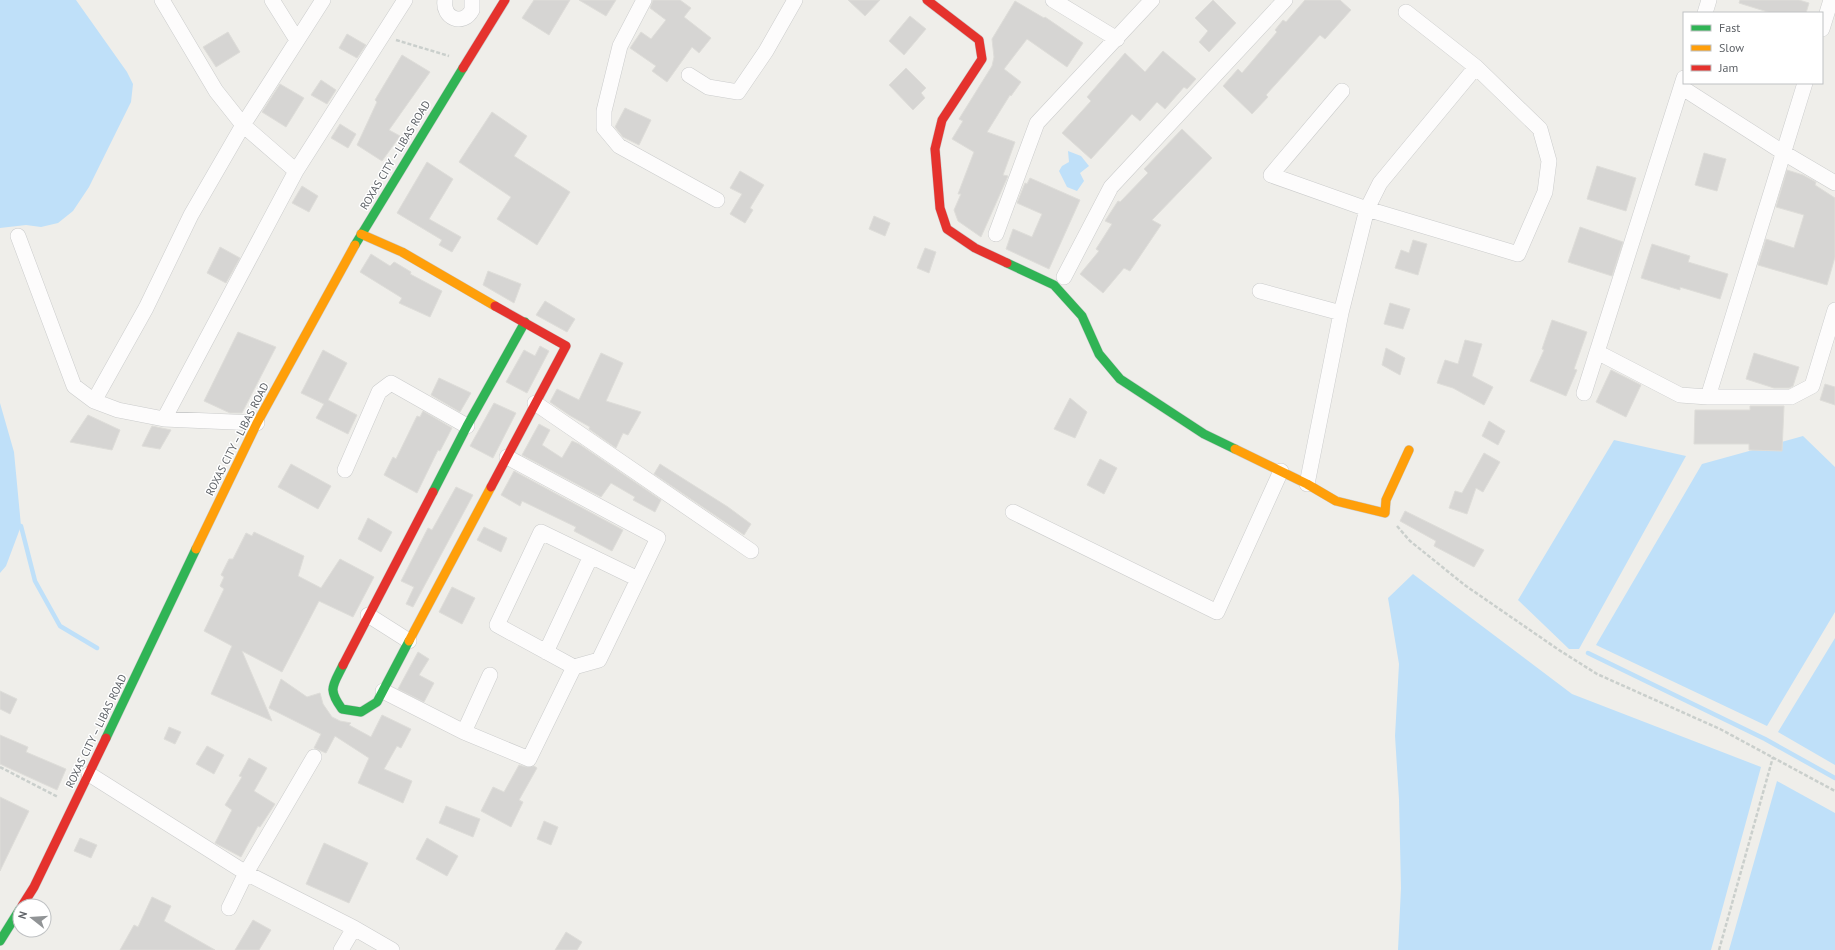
<svg xmlns="http://www.w3.org/2000/svg" width="1835" height="950" font-family="'PT Sans',sans-serif">
<style>
.water{fill:#bfe0f9}
.lines{fill:none;stroke-linecap:round;stroke-linejoin:round}
.stream{stroke:#bfe0f9;stroke-width:4.5}
.building{fill:#d6d5d3;stroke:#deddd9}
.street-casing{stroke:#cbcccc;stroke-width:16}
.fast-casing{stroke:#cacacb;stroke-width:10}
.slow-casing{stroke:#cacacb;stroke-width:10}
.jam-casing{stroke:#cacacb;stroke-width:10}
.path{stroke:#cacfcc;stroke-width:2.5;stroke-dasharray:4 2;stroke-linecap:butt}
.street{stroke:#fdfcfc;stroke-width:15}
.fast{stroke:#30b455;stroke-width:9}
.slow{stroke:#ff9f0a;stroke-width:9}
.jam{stroke:#e5322d;stroke-width:9}
.labels{text-anchor:middle;stroke-width:3;stroke-linejoin:round;paint-order:stroke}
.street-label{font-size:11px;fill:#5f6368;stroke:#fff}
</style>
<rect width="100%" height="100%" fill="#efeeea"/>
<path class="water" d="M0 0H76L127 72 133 84 131 102 89 187 73 211 58 223 41 227 26 225 0 228Z
M1068 151 1081 156 1089 166 1080 173 1084 181 1077 191 1067 187 1059 171 1062 166 1069 162Z
M0 403 14 452 21 526 6 566 0 573Z
M1803 436 1835 467V612L1767 726 1596 645 1702 464Z
M1614 440 1686 456 1579 649H1569L1518 600Z
M1413 574 1572 694 1761 767 1711 950H1398L1401 888 1399 799 1395 736 1399 664 1388 598Z
M1835 638V765L1778 732Z
M1777 781 1835 813V950H1729Z"/>
<g class="lines">
<path class="stream" d="M21 526 35 581 60 626 97 648
M1588 653 1765 739 1835 778"/>
</g>
<path class="building" d="M534 0H570L549 35 522 18Z
M579 0H616L606 16Z
M653 0H680L691 8 684 17 711 38 699 53 692 47 667 82 652 71 656 66 630 48 641 32 651 39 666 20 650 8Z
M848 0H880L865 16Z
M1213 0 1236 23 1209 52 1199 42 1208 31 1195 18Z
M1305 0H1340L1351 10 1325 39 1320 35 1266 95 1268 97 1252 114 1223 86 1238 69 1242 73 1277 32 1275 30 1283 20 1286 22Z
M1740 0H1799L1809 3 1806 13H1771L1739 3Z
M1015 1 1044 18 1045 17 1083 43 1067 67 1027 39 1004 69 1021 82 1011 96 1010 95 987 132 1015 142 1003 175 1008 176 981 237 958 221 954 210 961 194H958L974 152 952 139 963 121 959 119 992 66 994 57 992 39Z
M910 16 926 29 904 55 889 41Z
M228 32 240 52 216 67 203 47Z
M347 34 366 45 357 58 339 48Z
M1163 51 1196 79 1187 89 1184 87 1165 109 1157 102 1140 121 1132 114 1091 159 1062 133 1091 101 1087 97 1125 53 1145 72Z
M402 55 430 72 389 130 400 136 382 161 357 145 377 102 375 100Z
M906 68 926 88 921 93 925 98 913 110 889 85Z
M321 80 336 90 327 104 311 95Z
M280 84 304 98 286 127 262 112Z
M625 108 651 120 639 145 623 137 615 127Z
M492 112 527 136 514 156 570 192 537 245 497 219 511 197 459 162Z
M340 124 356 134 348 148 331 138Z
M1182 129 1212 158 1152 220 1161 225 1130 271 1124 268 1103 293 1080 274 1099 251 1096 249 1112 224 1105 221 1118 201 1120 202 1148 173 1144 169Z
M1704 153 1726 159 1717 191 1695 185Z
M427 162 453 179 429 219 461 237 452 252 439 245 442 240 397 213Z
M1597 166 1636 178 1626 211 1587 199Z
M1787 170 1803 175 1816 182 1815 185 1835 198V257L1827 285 1758 265 1766 239 1794 248 1804 215 1776 207Z
M740 171 764 185 750 208 753 210 745 223 730 214 742 194 730 188Z
M1030 178 1080 200 1049 269 1006 249 1013 229 1032 237 1042 214 1017 203 1025 183 1027 184Z
M302 186 318 196 309 212 292 203Z
M874 216 890 223 885 236 869 229Z
M1580 227 1623 242 1612 276 1568 262Z
M1413 240 1427 244 1418 275 1395 268 1401 250 1409 253Z
M1652 244 1690 256 1688 262 1728 274 1720 299 1680 287V290L1641 278Z
M220 247 240 258 226 283 207 273Z
M925 248 936 252 929 273 917 268Z
M371 254 390 266 394 262 396 263 411 272 410 274 442 291 430 317 399 303 402 298 360 272Z
M488 271 521 284 514 303 483 285Z
M545 301 575 319 567 332 536 315Z
M1390 303 1410 309 1403 329 1384 324Z
M1552 320 1587 332 1574 369 1577 370 1566 396 1530 381 1544 350 1542 349Z
M238 332 276 347 242 413H230L204 401Z
M1465 340 1482 344 1472 376 1493 387 1484 405 1453 388 1437 383 1445 360 1458 364Z
M540 346 549 351 527 393 506 382 524 350 535 356Z
M1386 348 1405 358 1400 375 1382 365Z
M323 350 347 363 328 400 357 415 348 434 316 418 324 404 301 393Z
M601 353 623 363 606 401 641 412 628 435 623 433 616 448 589 429 590 427 569 415 550 402 557 389 579 400Z
M1754 353 1799 367 1793 386 1789 388H1774L1746 379Z
M1611 370 1641 385 1626 417 1596 402Z
M439 378 471 393 460 412 431 395Z
M1825 384 1835 387V405L1820 400Z
M1070 398 1087 412 1075 438 1054 429Z
M494 403 516 413 493 458 470 446Z
M1750 406H1784L1782 451 1749 450V444H1694L1695 410H1750Z
M423 411 452 428 440 451 438 450 417 493 384 475 393 457 396 459 417 416 420 417Z
M88 415 120 430 112 450 70 442Z
M1489 421 1505 431 1498 445 1482 436Z
M539 424 550 430 542 445 562 458 572 441 579 444 661 500 655 512 633 500 635 497 611 483 601 497 522 455Z
M152 426 171 430 160 449 142 446Z
M1484 453 1500 462 1483 492 1476 488 1467 514 1449 508 1455 491 1462 493Z
M1100 459 1117 468 1104 494 1087 485Z
M291 464 331 486 318 509 278 487Z
M660 464 728 507 751 524 744 535 654 474Z
M514 471 623 530 612 551 574 531 576 527 522 501 520 506 501 495Z
M456 487 473 495 413 607 406 604 414 587 401 581 428 528 432 530Z
M1405 511 1484 550 1474 567 1434 546 1436 541 1400 521Z
M368 518 392 532 381 552 358 539Z
M484 527 507 538 501 552 477 540Z
M254 532 304 556 298 576 321 588 340 559 374 577 353 617 319 601 282 672 242 651 272 721 211 694 232 646 204 631 224 589 220 586 224 577 221 575 229 559H233L246 533 252 536Z
M452 587 475 598 462 624 439 612Z
M418 652 429 659 419 675 434 683 424 702 398 689Z
M281 679 307 697 320 693 323 704 332 717 340 721 351 723 349 725 371 737 382 715 411 729 401 748 397 746 384 769 412 781 403 803 358 783 369 758 335 736 326 753 314 748 321 734 269 708Z
M0 691 17 699 10 714 0 709Z
M169 727 181 732 175 744 164 739Z
M0 735 28 747 26 752 66 769 57 790 0 764Z
M207 746 224 755 214 774 196 764Z
M249 758 267 768 254 791 275 804 260 827 258 826 241 857 215 843 232 810 225 805 242 777 239 776Z
M519 765 526 767 534 766 537 768 519 800 523 802 511 827 481 811 493 787 504 792Z
M0 797 29 811 0 871Z
M446 806 480 819 473 837 439 823Z
M544 821 558 827 551 845 537 839Z
M80 838 97 845 91 858 74 851Z
M427 838 458 856 447 876 416 859Z
M324 843 368 863 349 903 306 884Z
M152 897 171 906 164 921 215 950H120L134 925 138 927Z
M253 920 271 930 259 950H235Z
M566 932 582 942 577 950H555Z"/>
<g class="lines">
<defs>
<path id="street" d="M162 0 216 91 243 125 296 171
M272 0 297 40
M445 0C442 18 463 27 472 10V0
M644 0 620 46 604 111V128L619 146 717 200
M1053 0 1117 39
M1705 13 1709 0
M1822 29 1831 0
M689 75 708 87 738 92 766 51 795 0
M1681 87 1784 153 1835 183
M1342 91 1271 175 1367 209 1518 254 1545 192 1549 161 1540 129 1476 67 1406 12
M996 234 1037 123 1152 0
M18 236 74 386 94 401 118 410 164 419 257 423
M1064 277 1111 187 1285 0
M1260 291 1341 313
M1597 352 1680 395 1708 397H1791L1812 386 1835 310
M1584 393 1684 78
M1708 397 1805 83
M94 401 146 308 191 215 243 125 323 0
M535 403 751 551
M164 419 296 171 405 0
M507 457 658 538 599 660 574 667 497 625 541 532 638 579
M345 470 379 392 391 383 467 426
M1307 484 1341 313 1367 209 1380 183 1476 67
M1013 512 1217 612 1281 471
M368 615 409 641
M546 652 591 556
M490 675 464 732 529 759 574 667
M383 691 464 732
M89 774 246 873 354 928 392 950
M229 908 246 873 314 757
M341 950 354 928"/>
<path id="fast" d="M355 245 463 68
M1007 263 1054 285 1082 316 1099 354 1120 379 1204 434 1235 449
M433 492 467 426 525 322
M343 665C333 686 327 688 342 709L361 712 377 702 409 641
M106 738 196 549
M0 941 20 909"/>
<path id="slow" d="M361 234 402 252 495 306
M1235 449 1307 484 1336 501 1385 513 1386 500 1409 450
M196 549 257 423 355 245
M409 641 491 487"/>
<path id="jam" d="M927 0 979 40 982 59 942 120 935 149 940 208 947 229 975 248 1007 263
M463 68 505 0
M491 487 566 346 495 306
M343 665 433 492
M22 906 34 887 106 738"/>
</defs>
<use href="#street" class="street-casing"/>
<use href="#fast" class="fast-casing"/>
<use href="#slow" class="slow-casing"/>
<use href="#jam" class="jam-casing"/>
<path class="path" d="M396 40 449 56
M1397 526 1410 541 1466 586 1559 650 1597 674 1720 729 1835 791
M0 767 58 797
M1719 950 1773 757"/>
<use href="#street" class="street"/>
<use href="#fast" class="fast"/>
<use href="#slow" class="slow"/>
<use href="#jam" class="jam"/>
</g>
<g class="labels">
<g class="street-label">
<text transform="translate(395 155) rotate(-59)" y="4">ROXAS CITY – LIBAS ROAD</text>
<text transform="translate(237 439) rotate(-63)" y="4">ROXAS CITY – LIBAS ROAD</text>
<text transform="translate(96 731) rotate(-64)" y="4">ROXAS CITY – LIBAS ROAD</text>
</g>
</g>
<rect x="1683" y="12" width="140" height="72" fill="#ffffff" stroke="#bfc1c3"/>
<rect x="1691" y="25" width="20" height="6" fill="#30b455" stroke="#bfc1c3"/>
<text x="1719" y="32" font-size="12" fill="#5f6368">Fast</text>
<rect x="1691" y="45" width="20" height="6" fill="#ff9f0a" stroke="#bfc1c3"/>
<text x="1719" y="52" font-size="12" fill="#5f6368">Slow</text>
<rect x="1691" y="65" width="20" height="6" fill="#e5322d" stroke="#bfc1c3"/>
<text x="1719" y="72" font-size="12" fill="#5f6368">Jam</text>
<g transform="translate(32 918) rotate(287)"><circle r="19" fill="#ffffff" stroke="#bfc1c3"/>
<path d="M0-3L7 15L0 10L-7 15Z" fill="#919496"/>
<text y="-6" font-size="11" font-weight="bold" text-anchor="middle" fill="#5f6368">N</text>
</g>
</svg>
